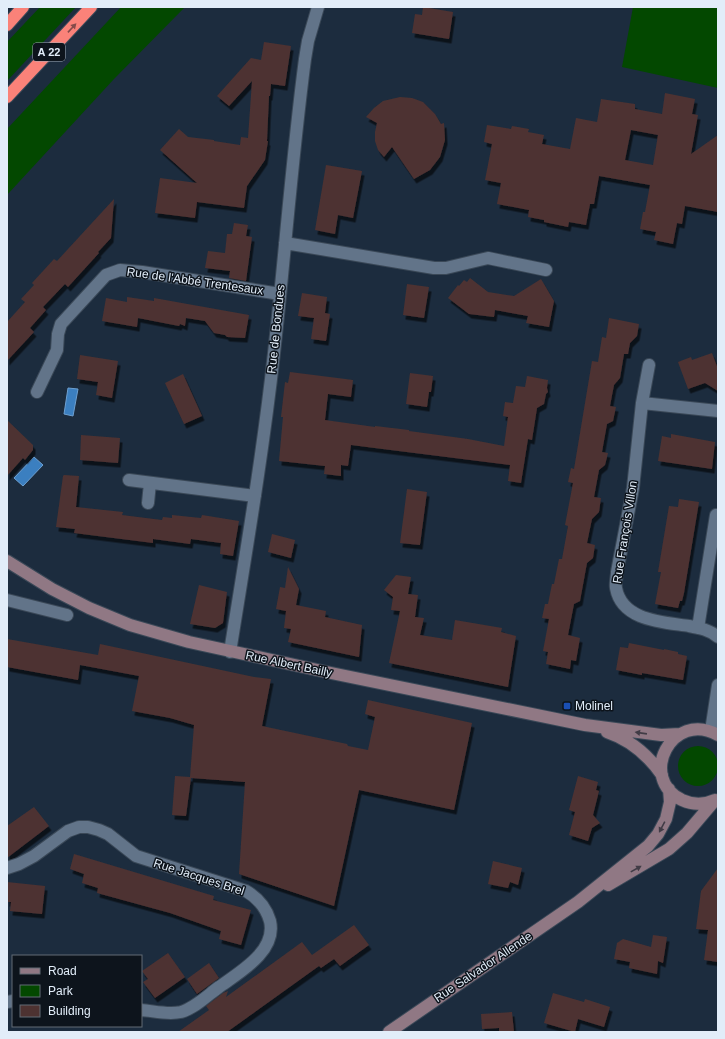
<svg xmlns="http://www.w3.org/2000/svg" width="725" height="1039" font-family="Helvetica,sans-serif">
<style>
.green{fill:#034800}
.water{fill:#3b7fc0;stroke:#6da0d1}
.building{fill:#4d3231;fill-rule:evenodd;filter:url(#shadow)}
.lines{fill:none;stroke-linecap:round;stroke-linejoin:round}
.street-casing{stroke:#3a4857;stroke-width:14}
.secondary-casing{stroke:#3a4857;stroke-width:14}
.highway-casing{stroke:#3a4857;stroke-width:14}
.street{stroke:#627489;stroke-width:12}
.secondary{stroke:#907884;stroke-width:12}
.highway{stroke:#fa8279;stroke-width:12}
.oneway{fill:#844b4a}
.oneway2{fill:#413c46}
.transit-dot{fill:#1a4fb4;stroke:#0d141c;stroke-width:1.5}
.labels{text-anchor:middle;stroke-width:3;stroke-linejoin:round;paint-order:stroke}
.shield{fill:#0d141c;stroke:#a2acb7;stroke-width:1}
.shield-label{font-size:11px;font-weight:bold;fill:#e2edf9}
.street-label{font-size:12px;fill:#e2edf9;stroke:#0d141c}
.poi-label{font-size:12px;fill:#e2edf9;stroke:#0d141c;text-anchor:start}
</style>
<defs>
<filter id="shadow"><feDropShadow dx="2.5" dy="4.5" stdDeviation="0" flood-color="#0009"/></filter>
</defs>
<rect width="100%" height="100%" fill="#1c2c3e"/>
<path class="green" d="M40 7H76L7 81V42Z
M121 7H185L114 79 7 195V129Z
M633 7H718V88L622 67Z
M678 766a20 20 0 1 1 40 0a20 20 0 1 1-40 0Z"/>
<path class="water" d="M68 388 78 389 73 416 64 414Z
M34 457 43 465 23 486 14 478Z"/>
<path class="building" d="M423 7 453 12 449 39 412 33 415 14 422 15Z
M264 42 291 46 285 86 271 84 270 96H269L267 141H268L265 160 247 186 244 208 197 202 195 218 155 213 160 178 197 183 160 150 179 129 188 137 214 140V141L240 145 241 137 248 138 252 81 229 106 217 96 251 58 261 60Z
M665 93 695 99 692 114 698 115 691 154 718 135V212L685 206 682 224 677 223 673 244 654 240 656 232 640 229 643 212H645L650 185 599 176 594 204H590L586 225 569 222 568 227 544 222V220L528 217 529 210 497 204 501 183 485 180 492 144 484 142 487 125 511 129 512 126 529 129 528 132 544 135 542 144 570 149 576 118 597 122 601 99 635 104V109L662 114ZM631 130 658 135 653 165 625 160Z
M400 97 412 98 423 102 435 114 441 124 444 123 445 140 440 157 430 170 414 179 392 147 384 157 378 150 375 141V132L377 123 366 117 374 108 383 101Z
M326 165 362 171 353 218 338 215 335 234 315 230Z
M114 199 111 238 98 252 99 253 68 287 65 284 43 307 46 310 30 328 34 332 7 361V322L25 302 21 299 34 285 32 283 54 259 57 261Z
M234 223 248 225 246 236 252 237 246 281 229 278 230 271 205 268 208 251 225 253 227 234H232Z
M470 278 488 292 514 296 541 279 554 301 549 327 526 323 528 316 495 310 494 317 469 314 448 298 458 285 459 286 464 280 467 282Z
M407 284 429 287 424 318 403 315Z
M302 293 327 297 325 313 330 314 326 341 311 339 314 318 298 316Z
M127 297 154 301V298L249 315 245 338 227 337 225 335 214 333 205 321 186 318 185 326 180 324 179 326 138 318 137 327 102 321 106 298 127 302Z
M609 318 639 324 637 336 630 343 628 354H624L620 378 614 385 610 406 616 407 613 421 607 424 602 452 608 453 605 465 599 470 594 497 601 498 599 512 592 519 587 543 595 545 593 558 587 563 580 601 574 604 568 635 580 638 576 661 571 660 570 669 546 664 548 652 543 651 549 619 542 618 545 604H548L552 584H554L559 559H562L568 526 565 525 573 483 568 482 571 468 574 469 592 361 598 362 602 337 606 338Z
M712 353 718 369V391L705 383 688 389 678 362 691 357 692 360Z
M80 355 118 361 112 398 96 395 98 382 77 379Z
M290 372 353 380 351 397 328 394 325 420 375 427V426L409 430V431L468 439 504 446 508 417 503 416 505 402 513 403 516 386 525 387 527 376 548 380 547 388 548 392 546 394 544 404 537 408 532 440 528 439 521 483 508 481 510 465 351 445 348 466 341 465V476L324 474 325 466 279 461 283 417H281L285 382 288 383Z
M410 373 433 376 431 392H429L427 407 406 404Z
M183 374 202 416 184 424 165 383Z
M7 420 33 445V450L25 460 23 458 7 476Z
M671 434 715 442 712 469 658 461 662 436 671 438Z
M81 435 120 438 118 463 80 460Z
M64 475 79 476 76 507 123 512 122 515 162 520 163 517 172 518V515L201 518 202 515 239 521 233 556 220 554 221 543 191 539 190 544 153 539V543L74 533 75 529 56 527 63 476Z
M407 489 427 492 420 545 400 543Z
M679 499 699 502 684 593 682 601H680L678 608 655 604 661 572H658L669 506 678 507Z
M272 534 295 540 291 558 268 552Z
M288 567 299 589 296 605 326 611 325 617 362 625 359 657 288 642 291 629 284 628 286 611 276 609 280 587 285 588Z
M396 575 411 577 408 594 418 595 415 617 424 618 420 635 452 640 455 620 502 628 501 632 516 636 508 687 389 663 400 611 391 610 393 597 384 590Z
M199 585 227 592 223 623 215 628 190 624Z
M7 639 98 655 100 644 254 677 271 679 262 726 347 744 348 746 368 750 375 717 365 714 368 700 472 723 454 810 359 790 334 906 239 874 245 782 191 778 186 816 172 815 175 776 190 777 194 725 170 718 132 711 139 676 80 665 78 680 7 667Z
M629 643 664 650V649L678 652V654L687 656 683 680 642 673V675L616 670 620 647 628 648Z
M578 776 598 782 596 790 599 791 593 815 600 823 592 828 588 841 569 835 575 812 569 810Z
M34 807 49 826 7 858V826Z
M74 854 214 896 213 900 251 910 241 945 219 939 221 931 170 913 97 893 98 888 82 883 84 874 70 869Z
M493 861 522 868 518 885 510 882 508 888 488 884Z
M718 868V962L704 960 708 930 696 929 701 891Z
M7 882 45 886 42 914 10 911 11 902H7Z
M354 925 369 945 340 966 334 959 321 968 319 966 227 1032H178L209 1010 206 1006 223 993 228 991 226 997 302 942 312 955Z
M653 935 667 937 663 963 658 961 657 974 629 968 630 962 614 959 617 943 623 939 651 947Z
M168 953 185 977 155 998 143 982 148 979 142 971Z
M209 963 219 978 197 994 187 979Z
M553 993 584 1002 585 999 610 1007 604 1027 578 1019 575 1032 544 1023Z
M512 1012 514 1032H499V1028L482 1029 481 1014Z"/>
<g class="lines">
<defs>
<path id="street" d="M285 243 434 268H446L488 258 546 270
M649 365 642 403 718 411
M37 392 57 350 58 334 61 324 106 275 120 270 142 272 280 294
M642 403 633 488 617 572C617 577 615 583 616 588 622 621 663 622 689 626 700 628 710 630 718 637
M129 480 255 496
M148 503 150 483
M7 600 67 615
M698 628 716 515
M230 652C246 552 263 453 274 353 285 255 292 157 305 59L308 41 318 7
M711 731 718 685
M7 868 19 864 34 856 68 831 79 827H88L99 830 108 834 136 856 246 891C258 898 266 907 270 921 277 951 240 972 219 987 208 995 195 1008 181 1012 168 1015 154 1011 141 1010
M7 1002 13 1001"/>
<path id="secondary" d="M7 561 52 589 89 608 130 625 189 642 331 673 585 725 661 735 680 734
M607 732C631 740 648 755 662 775
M715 800C704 805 693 805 682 800 637 778 672 709 718 735
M608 885 669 849 687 833 715 800
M389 1032 578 902 648 846 658 834 666 819 670 802 669 789"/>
<path id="highway" d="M7 25 23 7
M7 97 91 7"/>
</defs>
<use href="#street" class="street-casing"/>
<use href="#secondary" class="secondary-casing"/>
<use href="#highway" class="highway-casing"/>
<use href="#street" class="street"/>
<use href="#secondary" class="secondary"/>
<use href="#highway" class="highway"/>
</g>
<defs><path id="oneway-solid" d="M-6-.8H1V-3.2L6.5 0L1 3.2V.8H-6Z"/></defs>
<use class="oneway" href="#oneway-solid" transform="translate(72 28) rotate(-47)"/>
<g class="oneway2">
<use href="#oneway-solid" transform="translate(641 733) rotate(-172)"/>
<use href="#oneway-solid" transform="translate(662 827) rotate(118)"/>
<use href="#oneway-solid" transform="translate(636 869) rotate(-29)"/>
</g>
<rect class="transit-dot" x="563" y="702" width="8" height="8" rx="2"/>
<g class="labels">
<rect class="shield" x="33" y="43" width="32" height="18" rx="3"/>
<g class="shield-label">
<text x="49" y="56">A 22</text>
</g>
<g class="street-label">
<text transform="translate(195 281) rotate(8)" y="4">Rue de l'Abbé Trentesaux</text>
<text transform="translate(276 329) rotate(-84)" y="4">Rue de Bondues</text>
<text transform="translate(625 532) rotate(-81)" y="4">Rue François Villon</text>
<text transform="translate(289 664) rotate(12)" y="4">Rue Albert Bailly</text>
<text transform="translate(199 877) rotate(18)" y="4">Rue Jacques Brel</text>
<text transform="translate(483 967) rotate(-34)" y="4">Rue Salvador Allende</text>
</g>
<g class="poi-label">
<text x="575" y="710">Molinel</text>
</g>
</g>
<rect width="725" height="1039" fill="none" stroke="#e2edf9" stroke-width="16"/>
<rect x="12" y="955" width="130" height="72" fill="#0d141c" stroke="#626b74"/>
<rect x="20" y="968" width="20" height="6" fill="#907884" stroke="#626b74"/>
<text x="48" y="975" font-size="12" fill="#e2edf9">Road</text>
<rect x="20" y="985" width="20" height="12" fill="#034800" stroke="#626b74"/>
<text x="48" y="995" font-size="12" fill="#e2edf9">Park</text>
<rect x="20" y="1005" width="20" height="12" fill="#4d3231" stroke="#626b74"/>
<text x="48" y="1015" font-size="12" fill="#e2edf9">Building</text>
</svg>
